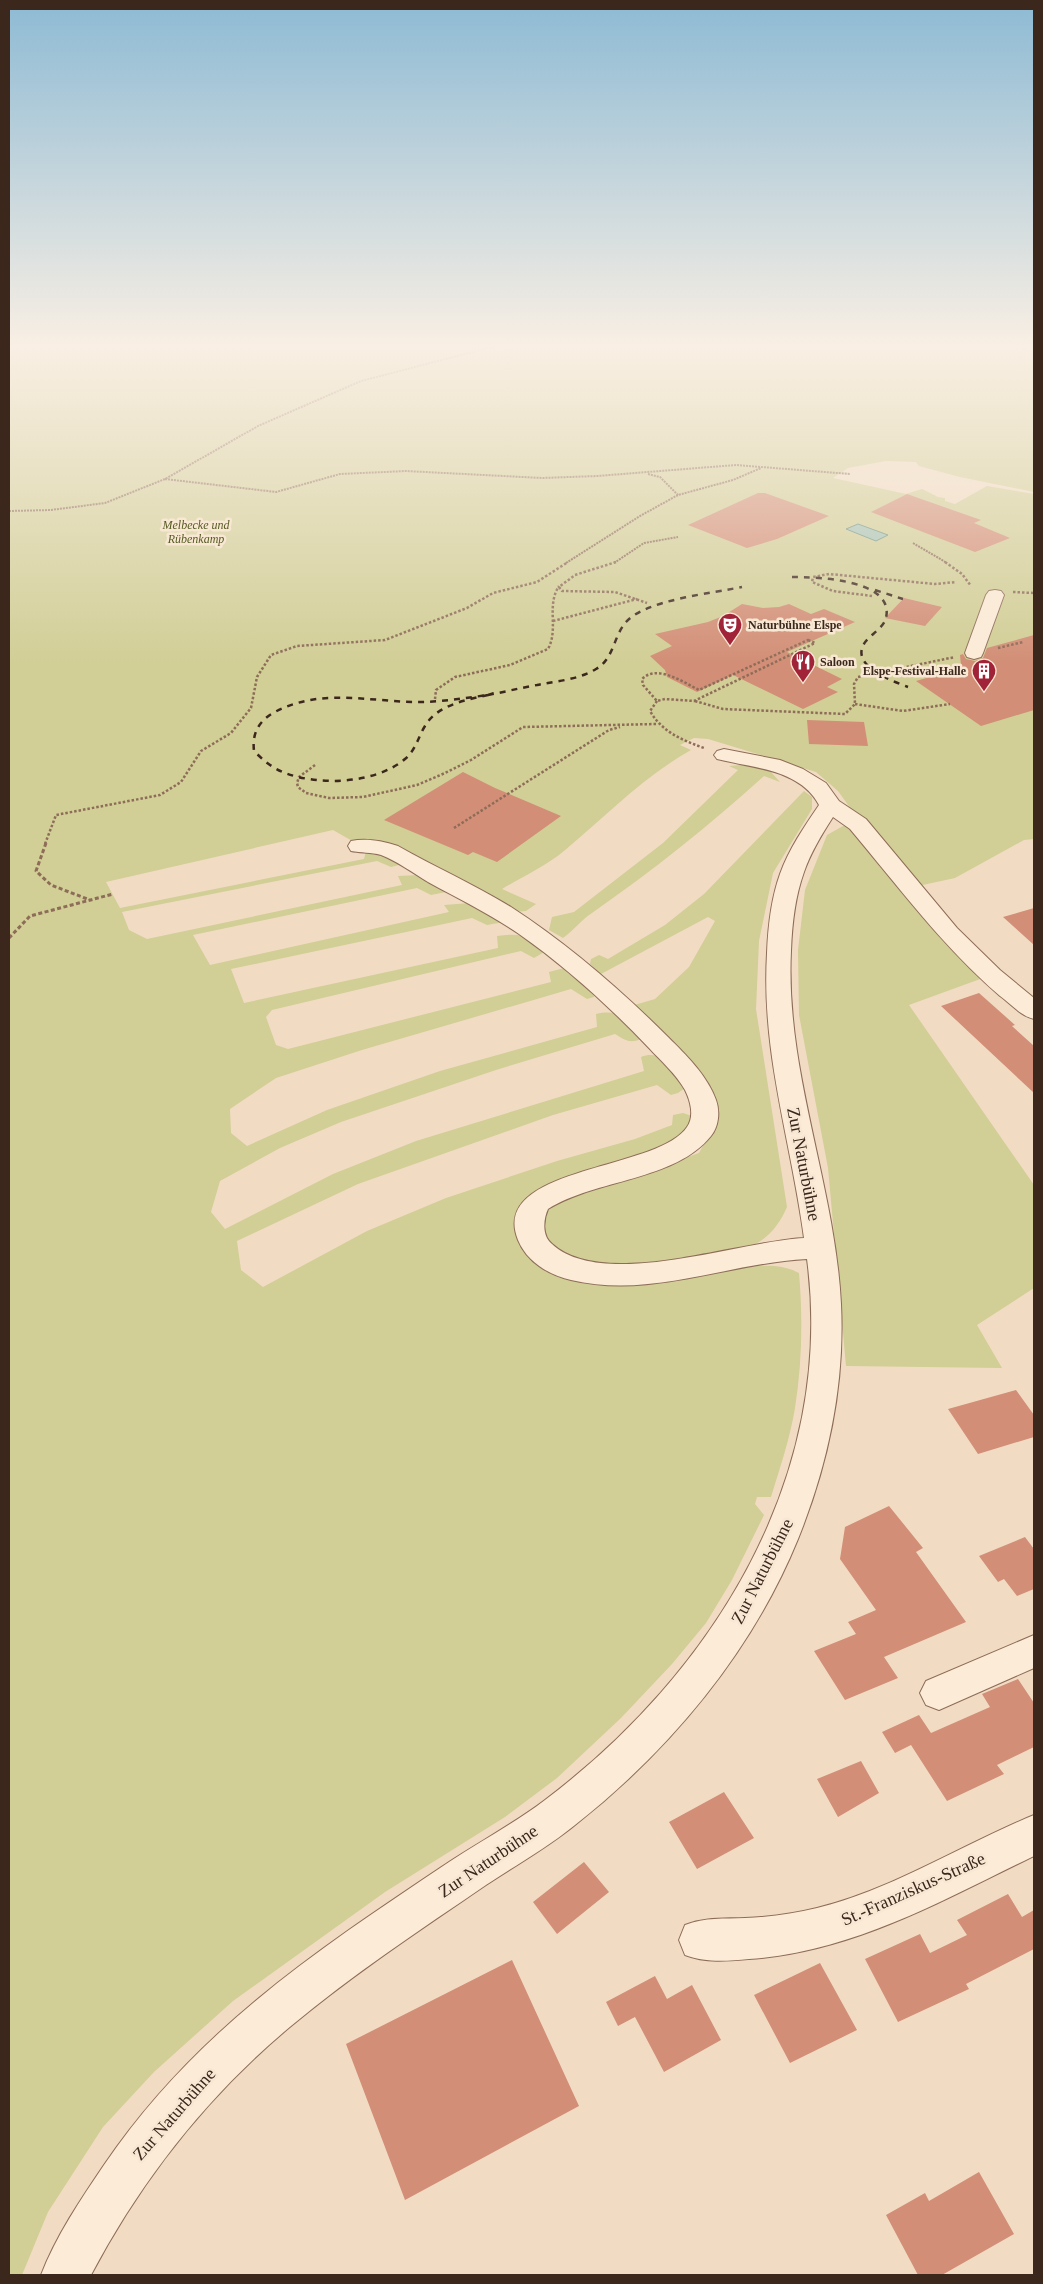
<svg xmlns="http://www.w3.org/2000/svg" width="1043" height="2284" font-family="Georgia,serif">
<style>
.green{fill:#d1ce96}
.water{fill:#a5c4b6;stroke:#6b9383}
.building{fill:#d28e76}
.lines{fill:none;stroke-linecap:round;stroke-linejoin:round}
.minor-casing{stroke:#8d6c58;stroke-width:2}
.path-far2{stroke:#8d6c58;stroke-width:2;stroke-dasharray:2 1;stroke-linecap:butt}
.path-far1{stroke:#8d6c58;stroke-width:2.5;stroke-dasharray:2.5 2;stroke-linecap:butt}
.path{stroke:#8d6c58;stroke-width:3;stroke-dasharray:4 2.5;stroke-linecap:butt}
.minor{fill:#fbebd7;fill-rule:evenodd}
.rail{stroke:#3c271d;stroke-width:2.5;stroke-dasharray:6 6;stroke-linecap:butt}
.labels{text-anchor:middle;stroke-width:5;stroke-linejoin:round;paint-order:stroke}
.far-park-label{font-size:12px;font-style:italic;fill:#555a22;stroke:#f8e8d3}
.far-poi-label{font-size:12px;font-weight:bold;fill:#3c271d;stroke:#f8e8d3;text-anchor:start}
.near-street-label{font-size:18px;fill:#3c271d;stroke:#f8e8d3}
</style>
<rect width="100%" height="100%" fill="#f1dcc3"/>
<path class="green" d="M9 345H1034V492L960 477 919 466 916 462 886 461 848 468 833 478 906 494 922 489 938 497 945 498V501L955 504 987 486 1034 494V839L1024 840 955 878 918 886 861 823 838 791 816 772 708 739 694 738 680 745 691 750C643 777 606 816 564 851 546 866 522 877 502 889L536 904 526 911 515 912 398 850 379 842H354L333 830 106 882 120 908 364 859 366 851 384 854 403 864 391 867 377 861 122 912 129 930 147 939 402 885 398 876 419 875 451 891 431 895 417 888 193 935 210 965 449 912 444 905 470 903 504 922 487 925 472 918 231 969 244 1003 498 948 497 936C517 933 534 934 546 951L534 958 521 951 272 1010 266 1017 276 1045 288 1049 551 982 549 972 564 968 576 973 595 990 594 997 587 999 571 989 362 1050 276 1078 230 1109 231 1133 247 1146 327 1110 440 1071 597 1027 596 1014C621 1008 628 1021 643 1038 631 1044 626 1041 615 1034L496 1070 341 1122 280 1148 220 1181 211 1212 225 1229 333 1174 416 1141 644 1071 641 1057C664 1048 674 1071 685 1088L678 1093 671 1095 657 1085 553 1115 358 1184 237 1241 241 1270 263 1287 367 1231 446 1198 557 1161 635 1139 672 1125 673 1115 683 1113 692 1116V1126C659 1162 602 1166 558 1184 549 1187 534 1191 527 1198 518 1207 519 1223 520 1234 521 1255 538 1266 556 1273 610 1295 669 1278 725 1270 750 1267 776 1261 799 1273 803 1318 802 1364 795 1408 790 1438 780 1468 771 1497H757L755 1504 764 1515 732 1580 706 1623 672 1664 621 1718 557 1778 505 1817 385 1892 233 2001 154 2072 103 2127 48 2212 22 2275H9Z
M751 764 770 771 780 782 764 776C709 826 652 871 592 913 581 920 574 930 563 938L549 930 552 917 574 912 663 843 738 770 729 766Z
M804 791 812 797V809L773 873 759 941 756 1009 787 1207C781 1221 772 1234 759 1242 728 1259 612 1270 578 1260 559 1255 551 1245 541 1230L545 1207 699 1153 719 1117 712 1098 631 1006 655 999 689 967 715 921 708 917 601 974 590 964 591 959 599 955 608 959 665 925 704 894Z
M854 825 983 978 909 1005 1034 1185V1288L977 1325 1002 1368 846 1366 828 1168 799 1015 798 950 805 890 827 835 843 826Z"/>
<path class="water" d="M858 524 888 535 876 541 846 529Z"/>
<path class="building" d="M758 493H765L829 516 777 539 747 548 688 525Z
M907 494 981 520 974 523 1010 538 975 552 871 512Z
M904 598 942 607 925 626 885 618Z
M742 604 763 608 779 607 789 604 811 614 824 609 855 622 787 652 842 679 827 687 838 692 803 709 733 675 697 692 667 677 665 670 650 656 672 646 655 634 708 622 723 616Z
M1034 635V710L981 726 916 681 951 671 948 669 961 665 960 655 963 654 966 659 975 661 983 658 987 648Z
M807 720 864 722 868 746 809 744Z
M463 772 495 788 561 816 497 862 473 852 468 855 384 820Z
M1034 908V945L1003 917Z
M979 993 1015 1025 1012 1026 1034 1046V1093L941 1006Z
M1016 1390 1034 1415V1437L978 1454 948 1409Z
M889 1506 923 1548 916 1552 966 1622 884 1657 898 1678 845 1700 814 1651 856 1634 848 1622 876 1610 840 1559 845 1527Z
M1025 1537 1034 1549V1589L1017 1596 1004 1579 998 1582 979 1556Z
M1018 1679 1034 1703V1747L997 1765 1004 1774 947 1801 911 1745 895 1753 882 1732 919 1715 931 1733 990 1707 982 1694Z
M861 1761 879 1793 838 1817 817 1779Z
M724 1792 754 1838 697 1869 669 1822Z
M584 1862 609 1892 557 1934 533 1902Z
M1008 1894 1022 1917 1034 1910V1949L966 1984 969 1989 898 2022 865 1959 920 1934 930 1953 967 1935 957 1920Z
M512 1960 579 2106 405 2200 346 2044Z
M820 1963 857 2030 790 2063 754 1995Z
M655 1976 667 1999 692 1985 721 2040 664 2072 635 2017 618 2026 606 2002Z
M979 2172 1014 2234 942 2275H918L886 2215 925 2193 929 2201Z"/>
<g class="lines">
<defs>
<path id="minor" d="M995 590 1001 591 1004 595 983 653 981 657 974 659 967 657 965 653 986 595 989 591Z
M724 749 780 760 803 769 826 783 839 801 866 819 957 928 1000 970 1034 998V1019C1021 1016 1011 1004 1000 996 943 947 898 886 850 829L833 817C822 834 811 852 804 872 795 897 792 924 791 951 785 1072 835 1184 841 1304 845 1384 828 1465 798 1539 752 1652 670 1750 575 1825 547 1848 516 1865 486 1885 420 1930 352 1975 291 2026 208 2095 141 2180 91 2275H41C56 2236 81 2199 104 2165 196 2030 316 1951 449 1862 481 1841 515 1823 545 1800 713 1673 836 1477 807 1259 728 1263 651 1299 571 1280 549 1275 527 1262 518 1240 488 1166 658 1171 687 1127 695 1116 690 1100 685 1090 676 1074 661 1061 649 1048 609 1006 566 967 519 934 490 914 459 899 428 882 413 873 397 861 381 855 371 852 361 853 351 851L348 846 351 841C366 838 383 841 398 846 435 867 475 885 511 907 568 944 620 989 668 1037 686 1055 707 1075 716 1100 720 1111 719 1126 711 1136 675 1181 596 1179 548 1209 543 1220 542 1236 552 1244 603 1291 739 1241 804 1238 791 1140 761 1054 767 953 768 927 771 899 780 874 789 849 804 827 819 805 800 769 752 768 717 759L714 755 717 751Z
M1034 1635V1668L939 1710 926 1705 920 1693 926 1681Z
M1034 1815V1856C943 1900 853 1952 749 1959 727 1961 706 1963 685 1955L679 1940 685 1925C705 1917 724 1919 745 1918 769 1917 793 1914 817 1908 894 1889 961 1845 1034 1815Z"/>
</defs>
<use href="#minor" class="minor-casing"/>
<path class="path-far2" d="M648 474 660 477 678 495
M165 479 276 492 340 474 406 471 542 478 597 476 736 465 850 474
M9 511 51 510 105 503 165 479 258 426 361 381 500 345
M913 543 947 563
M566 563 640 516 678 495 733 480 761 468
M614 563 644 543 678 537"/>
<path class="path-far1" d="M616 562 575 575 559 587 562 591 615 592 647 603
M945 562 962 574 971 586
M1013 592 1034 593
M872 596 833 591 812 582 813 577 829 574 935 584 956 582
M553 621 637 599
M808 640 815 643 694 701 665 699 657 701 643 685 642 679C657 664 683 682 699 690Z
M998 648 1023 642
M435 699 436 690 455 677 510 665 548 649C559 629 546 606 559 586
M657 701 650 711C662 732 682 740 704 748
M695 701 723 709 845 714 855 704 854 684 858 677 955 657
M855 704 903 711 950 704
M315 765 299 777 297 783 298 787 306 793 329 798 363 797 417 785 445 773 471 760 523 727 656 724
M454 828 609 730 620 727
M45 844 56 815 160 795 181 782 201 751 231 733 251 708 257 677 271 655 297 646 385 640 467 608 493 593 537 582 568 562"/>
<path class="path" d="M46 843 36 871 51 885 90 900
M9 938 30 916 113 894"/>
<use href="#minor" class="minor"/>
<path class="rail" d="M792 577C816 577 895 579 886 618 884 627 872 634 866 641 847 665 892 681 908 687
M875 590 903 599
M488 695C466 700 437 705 425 726 418 737 416 750 405 759 375 784 320 786 285 773 272 768 263 760 254 751 252 734 258 722 273 713 320 687 369 702 419 702 442 702 465 698 488 695Z
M488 695 494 693
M488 695C504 692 520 688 537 685 556 681 578 680 596 669 614 659 613 637 626 622 645 600 713 593 742 587"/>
</g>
<linearGradient id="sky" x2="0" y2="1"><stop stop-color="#8dbad4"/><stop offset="0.52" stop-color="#f9efe4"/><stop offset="1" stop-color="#f9efe4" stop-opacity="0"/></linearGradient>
<rect width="1043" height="665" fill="url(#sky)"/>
<defs>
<symbol id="theatre-pin" viewBox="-11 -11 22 30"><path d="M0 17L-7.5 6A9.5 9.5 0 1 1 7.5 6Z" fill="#a12338" stroke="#f8e8d3"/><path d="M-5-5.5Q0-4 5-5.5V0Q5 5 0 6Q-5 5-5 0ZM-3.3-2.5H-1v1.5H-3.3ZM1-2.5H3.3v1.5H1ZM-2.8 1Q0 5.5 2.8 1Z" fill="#fff"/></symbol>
<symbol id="restaurant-pin" viewBox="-11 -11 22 30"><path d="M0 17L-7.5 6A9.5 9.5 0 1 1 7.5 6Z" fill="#a12338" stroke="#f8e8d3"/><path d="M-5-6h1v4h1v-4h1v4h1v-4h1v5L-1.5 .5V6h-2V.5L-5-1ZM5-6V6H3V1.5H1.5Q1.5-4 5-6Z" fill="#fff"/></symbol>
<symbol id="building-pin" viewBox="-11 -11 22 30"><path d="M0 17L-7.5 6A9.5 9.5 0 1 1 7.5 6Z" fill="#a12338" stroke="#f8e8d3"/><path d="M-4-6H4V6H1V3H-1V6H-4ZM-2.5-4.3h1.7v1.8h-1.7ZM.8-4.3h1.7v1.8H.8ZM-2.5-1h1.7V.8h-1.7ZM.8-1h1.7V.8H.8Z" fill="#fff"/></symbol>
</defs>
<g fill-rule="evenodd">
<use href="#theatre-pin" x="716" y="611" width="28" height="38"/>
<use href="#restaurant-pin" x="789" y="648" width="28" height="38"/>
<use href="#building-pin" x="970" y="657" width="28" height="38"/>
</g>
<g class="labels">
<g class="far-park-label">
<text x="196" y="529">Melbecke und<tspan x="196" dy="14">Rübenkamp</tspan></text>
</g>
<g class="far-poi-label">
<text x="748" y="629">Naturbühne Elspe</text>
<text x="820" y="666">Saloon</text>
<text x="966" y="675" text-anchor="end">Elspe-Festival-Halle</text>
</g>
<g class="near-street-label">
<text transform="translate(804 1164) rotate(79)" y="6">Zur Naturbühne</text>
<text transform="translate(762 1571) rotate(-63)" y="6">Zur Naturbühne</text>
<text transform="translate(488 1861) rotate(-34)" y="6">Zur Naturbühne</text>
<text transform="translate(913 1889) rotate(-24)" y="6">St.-Franziskus-Straße</text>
<text transform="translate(174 2114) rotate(-49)" y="6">Zur Naturbühne</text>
</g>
</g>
<rect width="1043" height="2284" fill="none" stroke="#3c271d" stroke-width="20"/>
</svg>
